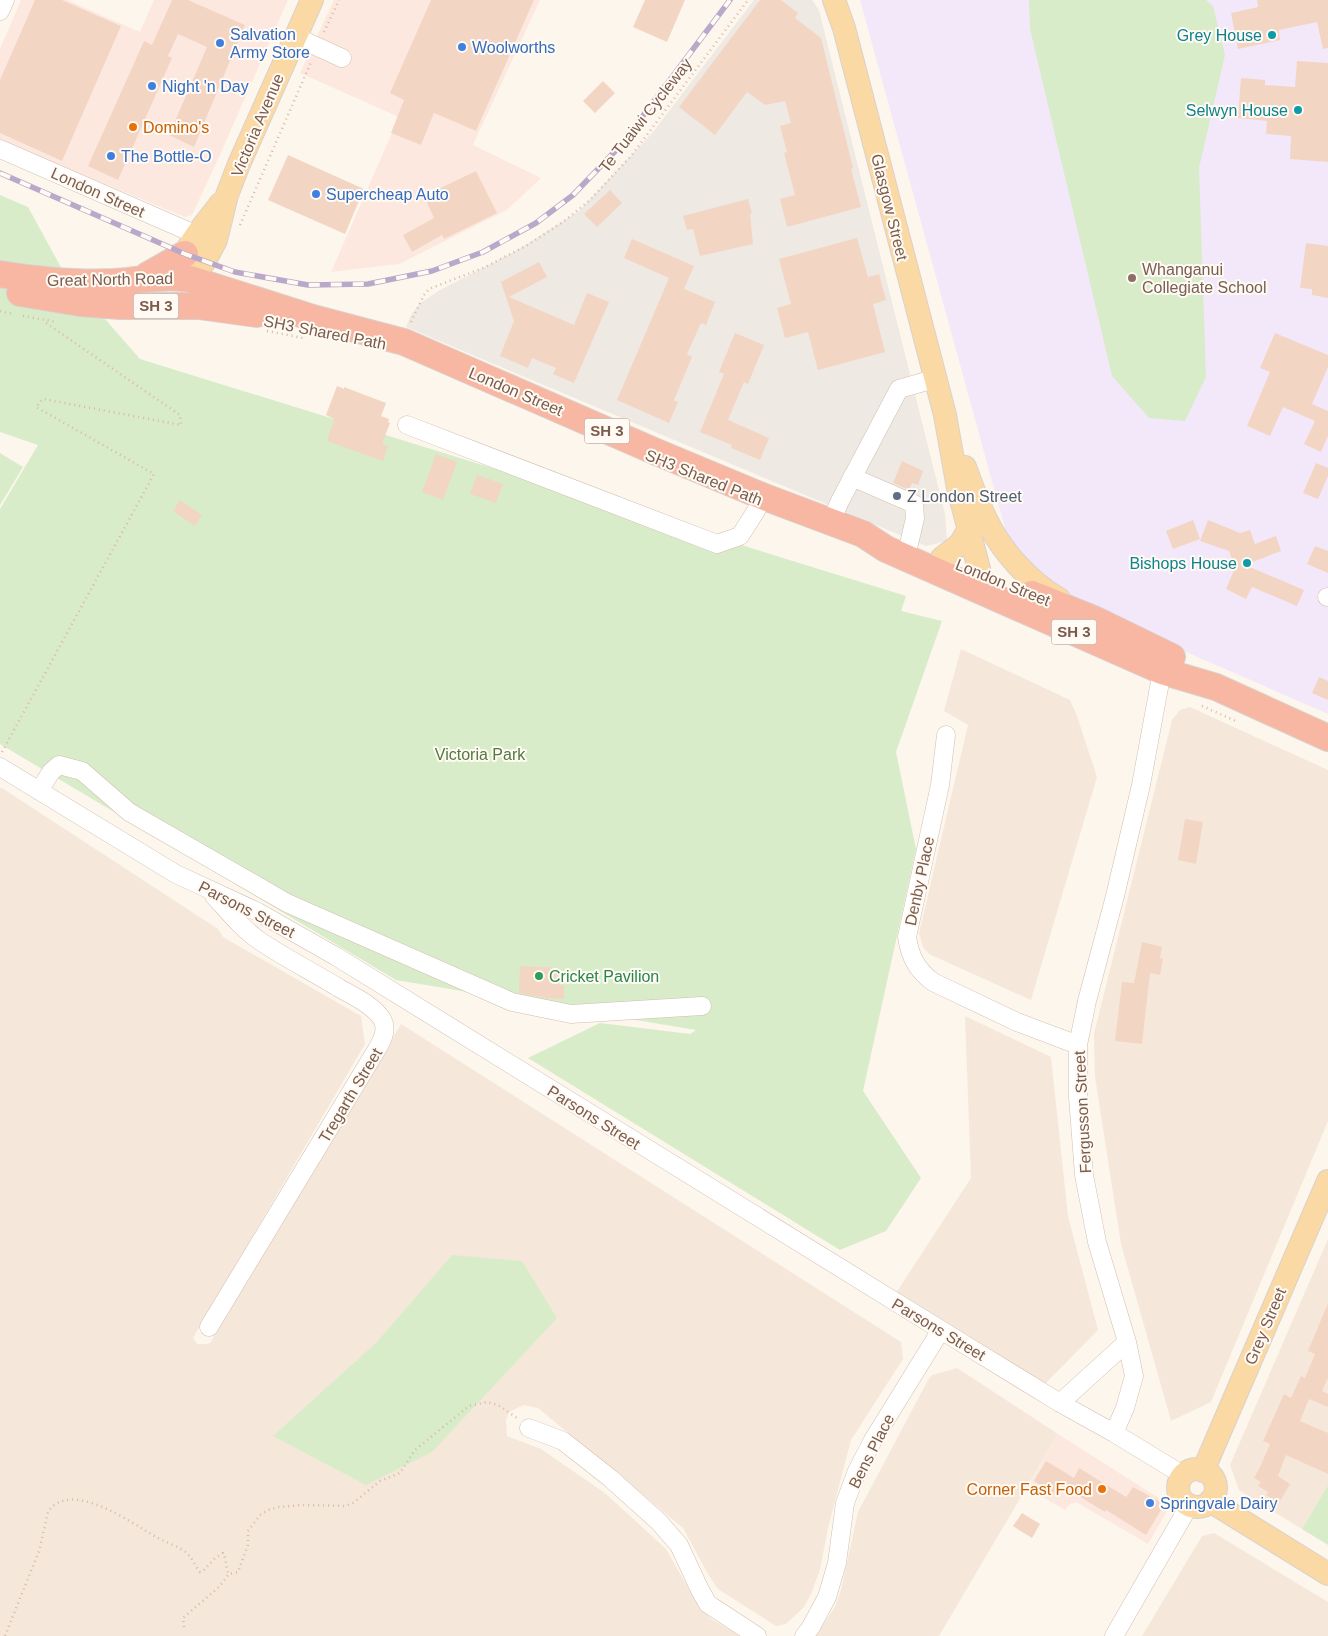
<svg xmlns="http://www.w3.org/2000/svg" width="1328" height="1636" font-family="Arial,sans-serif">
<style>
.residential{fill:#f5e8da}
.commercial{fill:#fde8e0}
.industrial{fill:#efe9e4}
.education{fill:#f3e8fa}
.green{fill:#d8ecc9}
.building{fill:#f3d5c3}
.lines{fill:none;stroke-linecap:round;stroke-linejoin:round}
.minor-casing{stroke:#d1beb0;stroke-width:19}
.major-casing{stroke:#dad1cd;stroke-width:24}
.highway-casing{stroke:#dad1cd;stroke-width:28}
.path{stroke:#d9b8a5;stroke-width:2.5;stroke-dasharray:1 4;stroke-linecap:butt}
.minor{stroke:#fff;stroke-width:18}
.major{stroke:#fbd9a5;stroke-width:22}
.highway{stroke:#f7b7a3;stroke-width:26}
.rail-casing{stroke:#b9a8c9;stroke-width:5.5}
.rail{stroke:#fffaf3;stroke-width:4;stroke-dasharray:11;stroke-linecap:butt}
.culture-dot{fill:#0f9aa8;stroke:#fffaf3;stroke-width:2}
.shop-dot{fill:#3f7fe0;stroke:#fffaf3;stroke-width:2}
.food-dot{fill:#e8710a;stroke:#fffaf3;stroke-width:2}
.education-dot{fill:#8d6e63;stroke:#fffaf3;stroke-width:2}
.service-dot{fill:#5c6f8a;stroke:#fffaf3;stroke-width:2}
.leisure-dot{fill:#2e9e5b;stroke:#fffaf3;stroke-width:2}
.labels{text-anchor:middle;stroke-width:4;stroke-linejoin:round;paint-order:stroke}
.shield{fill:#fffaf3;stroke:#a28b7f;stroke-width:1}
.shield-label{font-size:15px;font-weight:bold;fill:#7a5c4d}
.shop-label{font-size:16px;fill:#366cbe;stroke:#fffaf3;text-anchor:start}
.culture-label{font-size:16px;fill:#0d838f;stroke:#fffaf3;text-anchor:end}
.street-label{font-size:16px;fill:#7a5c4d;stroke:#fffaf3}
.food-label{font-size:16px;fill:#c56008;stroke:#fffaf3;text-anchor:start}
.education-label{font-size:16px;fill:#785e54;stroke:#fffaf3;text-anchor:start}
.service-label{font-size:16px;fill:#4e5e75;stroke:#fffaf3;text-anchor:start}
.park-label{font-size:16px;fill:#537a41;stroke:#fffaf3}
.leisure-label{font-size:16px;fill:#27864d;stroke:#fffaf3;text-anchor:start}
</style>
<rect width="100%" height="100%" fill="#fdf6ec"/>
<path class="residential" d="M961 649 1070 700 1077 716 1097 777 1031 1000 929 954 923 947 919 933 968 725 944 711Z
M1190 707 1328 770V1121L1211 1402 1171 1421 1121 1244 1095 1077 1094 1034 1172 720 1180 710Z
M0 788H2L218 929 223 937 361 1016 365 1044 193 1338 197 1344H207L210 1343 401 1024 901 1342 903 1359 851 1440 828 1528 820 1570 811 1594 804 1607 786 1624 776 1626 718 1589 708 1574 683 1528 538 1408 524 1405 509 1412 506 1420 507 1436 541 1449 605 1493 666 1549 698 1605 711 1619 740 1636H0Z
M965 1016 1051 1057 1068 1216 1098 1330 1044 1385 896 1293 971 1178Z
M1328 1239V1485L1302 1529 1239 1490 1230 1465Z
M957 1368 1058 1434 939 1636H813L818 1632 835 1607 841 1590 858 1512 928 1380 932 1375Z
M1214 1533 1328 1602V1636H1142L1202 1536Z"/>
<path class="commercial" d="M21 0H67L140 32 154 0H288L219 157 192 215 185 217 0 141V49Z
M334 0H540L473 145 541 178 507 210 399 264 331 272 399 117 300 73Z
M1058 1434 1162 1500 1166 1513 1148 1544 1076 1502 1069 1505 1065 1510 1027 1488Z"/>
<path class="industrial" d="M754 0H812L819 10 945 514 947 541 926 546 406 327 411 315 419 304 440 290 514 252 579 211 653 132Z"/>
<path class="education" d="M860 0H1328V714L1049 592 1012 554Z"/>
<path class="green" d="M1029 0H1206L1213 6 1225 55 1199 168 1206 377 1185 421 1149 418 1112 376 1030 29Z
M0 195 28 207 63 271 140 359 906 596 901 611 942 621 896 752 916 849 863 1091 921 1178 886 1231 840 1250 528 1058 600 1023 690 1034 696 1030 396 980 0 744V509L38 445 0 432Z
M0 453 23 467 0 505Z
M452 1255 522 1261 557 1318 432 1452 366 1485 273 1436 377 1342Z
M1328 1485V1545L1302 1529Z"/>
<path class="building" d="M35 0H62L121 26 62 161 0 133V80Z
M172 0H188L245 25 194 147 169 135 207 47 178 34 168 56 172 58 118 180 88 166 144 41 152 45Z
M431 0H534L476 131 434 113 421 145 391 133 404 100 390 93Z
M645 0H685L667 42 633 27Z
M760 0H781L798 13 795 18 821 38 853 168 851 169 861 207 787 227 780 199 795 195 784 153 787 152 780 126 791 123 785 101 765 105 747 92 715 135 679 107Z
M1257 0H1328V48L1323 49 1317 22 1279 30 1280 40 1238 49 1231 13 1258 7Z
M1297 61 1328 63V162L1290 159 1291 136 1266 134 1267 121 1238 118 1241 78 1265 80V85L1295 87Z
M603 81 615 93 595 113 583 101Z
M288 155 364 189 345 234 268 200Z
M476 171 497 213 444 239 442 235 412 252 403 235 434 218 424 196Z
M610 190 622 203 597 227 584 214Z
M748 199 752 213 750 214 753 244 700 256 693 229 687 230 683 216Z
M857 238 868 277 879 274 886 300 873 304 885 352 818 370 808 332 785 338 777 308 791 304 779 259Z
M632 239 694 266 684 289 715 302 706 325 701 323 687 354 692 357 674 400 678 402 669 423 617 400 669 278 624 258Z
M1306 243 1328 246V298L1312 295V289L1300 288Z
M539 262 547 277 509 297 574 325 587 293 609 302 574 383 553 374 556 368 532 358 528 368 500 356 514 321 501 282Z
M735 333 764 345 748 384 744 382 728 420 769 438 760 460 731 448 732 445 700 432 724 374 719 372Z
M1275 333 1328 355V367L1312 404 1328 411V436L1321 452 1304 444 1315 421 1283 407 1270 436 1247 426 1270 372 1260 368Z
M337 386 344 389V387L386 403 381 416 389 419 388 422 390 423 382 444 388 446 383 461 327 441 334 419 326 415Z
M436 454 457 462 443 500 422 492Z
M902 461 923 471 918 485 912 483 909 490 893 483Z
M1316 463 1328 468V476L1318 499 1303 493Z
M477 475 503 484 496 503 470 494Z
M180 500 202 515 195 526 173 511Z
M1193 520 1200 539 1173 549 1166 531Z
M1208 520 1240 533 1250 530 1255 544 1276 536 1281 551 1245 565 1304 590 1297 606 1252 587 1246 599 1226 589 1235 568 1229 551 1200 541Z
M1315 546 1328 551V573L1307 564Z
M1319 677 1328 681V700L1312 693Z
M1185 819 1203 822 1196 864 1178 860Z
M1142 942 1162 947 1160 958 1163 959 1160 975 1150 973 1142 1044 1115 1041 1122 982 1134 983Z
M520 966 559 968V985H564V999L546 998 519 993Z
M1328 1303V1378L1322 1391 1328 1394V1407L1309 1399 1300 1421 1328 1433V1474L1286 1455 1278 1476 1290 1484 1279 1503 1266 1495 1268 1492 1258 1486 1261 1482 1254 1478 1260 1467 1270 1444 1263 1441 1284 1394 1291 1398 1301 1376 1305 1378 1315 1354 1308 1351Z
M1046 1461 1074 1478 1079 1468 1126 1497 1133 1487 1159 1501 1161 1510 1146 1535 1106 1510 1105 1512 1059 1484 1054 1494 1034 1481Z
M1022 1513 1040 1524 1032 1538 1013 1526Z"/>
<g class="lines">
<defs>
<path id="minor" d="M0 11 5 0
M296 37 342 58
M0 149 197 235
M407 425 717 544 740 536 756 511 762 496
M852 477 914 504 915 518 909 544
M831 521 840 501 899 389 934 379
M1327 597H1328
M946 735 940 785 907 937C910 957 917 970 933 982L1017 1022 1078 1045
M0 767 176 874 258 912 337 957 941 1330 1060 1403 1114 1433 1183 1475
M39 791 51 772 59 765 82 771 129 812 287 903 512 1002 571 1014 702 1006
M209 1327 374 1054C380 1044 389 1031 382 1019 373 1005 353 996 339 988 313 972 285 958 260 941 242 929 228 911 214 896
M1060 1403 1127 1342
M529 1428 563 1441 610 1478 659 1522 679 1545 700 1590 708 1604 757 1636
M1114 1433 1125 1408 1134 1376 1127 1342 1097 1242 1084 1175 1078 1097V1045L1087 1001 1115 896 1141 785 1162 671
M804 1636 811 1627 827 1597 837 1563 845 1503 857 1471 873 1440 941 1330
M1114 1636 1189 1506"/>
<path id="major" d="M834 0 844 28 945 415 958 488 985 592
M187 270C186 266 184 260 185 254 190 240 211 217 220 204
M190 279 205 261 216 240 227 195 239 164 312 0
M965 467C972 485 978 504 987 521 1001 550 1030 583 1059 599
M942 558 960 544 969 529
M1178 1488a19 19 0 1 1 38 0a19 19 0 1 1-38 0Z
M1203 1471 1328 1181
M1210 1501 1328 1574"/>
<path id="highway" d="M0 274C38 280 76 284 114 282 140 280 165 275 190 279L313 318 404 342 654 451 762 496 863 534 886 549 1162 671 1216 687 1328 738
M148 275 185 254
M20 293 80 303 120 306H199L257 314
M1032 594 1096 620 1172 657"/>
</defs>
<use href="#minor" class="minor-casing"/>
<use href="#major" class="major-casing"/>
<use href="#highway" class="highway-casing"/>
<path class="path" d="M324 32 339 0
M240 225 312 60
M0 311 13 314
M23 316 57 322
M411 322 424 295 429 289 483 268 526 246 563 222 589 201 631 156 748 0
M267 331 303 338
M1202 706 1236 721
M2 752 154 474 36 407 43 399 181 425 180 415 43 321
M184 1627 183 1618 219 1587 229 1574
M5 1636 39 1551 48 1512C70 1478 132 1523 156 1537 165 1542 175 1545 184 1551 192 1556 194 1565 200 1572L203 1571 215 1558 223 1553C227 1560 225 1568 229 1574L238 1572 248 1545V1531L260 1515 268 1510 279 1507 302 1505 346 1506 353 1503 380 1481 400 1473 415 1450 469 1406 487 1402 498 1405 517 1418"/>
<use href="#minor" class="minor"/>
<use href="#major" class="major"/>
<use href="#highway" class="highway"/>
<defs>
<path id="rail" d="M0 173 185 254 235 272 308 285 368 284 432 271 483 252 536 223 573 195 621 145 730 0"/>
</defs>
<use href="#rail" class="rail-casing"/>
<use href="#rail" class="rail"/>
</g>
<g class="culture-dot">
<circle cx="1272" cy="35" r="5"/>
<circle cx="1298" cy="110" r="5"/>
<circle cx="1247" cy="563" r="5"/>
</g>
<g class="shop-dot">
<circle cx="220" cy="43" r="5"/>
<circle cx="462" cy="47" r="5"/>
<circle cx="152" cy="86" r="5"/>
<circle cx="111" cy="156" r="5"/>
<circle cx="316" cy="194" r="5"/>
<circle cx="1150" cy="1503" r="5"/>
</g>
<g class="food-dot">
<circle cx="133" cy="127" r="5"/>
<circle cx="1102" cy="1489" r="5"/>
</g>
<circle class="education-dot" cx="1132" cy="278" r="5"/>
<circle class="service-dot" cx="897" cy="496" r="5"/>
<circle class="leisure-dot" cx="539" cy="976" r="5"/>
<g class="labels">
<g class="shield">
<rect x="133.5" y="293.5" width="45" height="25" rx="4"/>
<rect x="584.5" y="418.5" width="45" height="25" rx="4"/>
<rect x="1051.5" y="619.5" width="45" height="25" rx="4"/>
</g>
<g class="shield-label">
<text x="156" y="311">SH 3</text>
<text x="607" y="436">SH 3</text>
<text x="1074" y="637">SH 3</text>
</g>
<g class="shop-label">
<text x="230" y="40">Salvation<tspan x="230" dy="18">Army Store</tspan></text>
<text x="472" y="53">Woolworths</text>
<text x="162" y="92">Night 'n Day</text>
<text x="121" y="162">The Bottle-O</text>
<text x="326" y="200">Supercheap Auto</text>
<text x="1160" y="1509">Springvale Dairy</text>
</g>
<g class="culture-label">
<text x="1262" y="41">Grey House</text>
<text x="1288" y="116">Selwyn House</text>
<text x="1237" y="569">Bishops House</text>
</g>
<g class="street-label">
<text transform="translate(645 115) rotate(-52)" y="6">Te Tuaiwi Cycleway</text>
<text transform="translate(257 125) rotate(-67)" y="6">Victoria Avenue</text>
<text transform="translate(98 192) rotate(24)" y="6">London Street</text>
<text transform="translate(890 207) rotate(76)" y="6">Glasgow Street</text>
<text transform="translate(110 279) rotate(-1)" y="6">Great North Road</text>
<text transform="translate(325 332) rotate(11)" y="6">SH3 Shared Path</text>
<text transform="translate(516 391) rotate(23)" y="6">London Street</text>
<text transform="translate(704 477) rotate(22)" y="6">SH3 Shared Path</text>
<text transform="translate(1003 582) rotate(22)" y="6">London Street</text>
<text transform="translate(919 881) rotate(-78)" y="6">Denby Place</text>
<text transform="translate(247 909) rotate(27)" y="6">Parsons Street</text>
<text transform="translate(350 1095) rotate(-59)" y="6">Tregarth Street</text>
<text transform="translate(1082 1112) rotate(-93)" y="6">Fergusson Street</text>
<text transform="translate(594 1117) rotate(32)" y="6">Parsons Street</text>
<text transform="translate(1265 1326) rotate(-67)" y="6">Grey Street</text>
<text transform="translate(939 1329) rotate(31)" y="6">Parsons Street</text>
<text transform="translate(871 1451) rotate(-63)" y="6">Bens Place</text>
</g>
<g class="food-label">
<text x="143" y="133">Domino's</text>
<text x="1092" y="1495" text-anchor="end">Corner Fast Food</text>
</g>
<g class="education-label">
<text x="1142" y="275">Whanganui<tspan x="1142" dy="18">Collegiate School</tspan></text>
</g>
<g class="service-label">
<text x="907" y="502">Z London Street</text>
</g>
<g class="park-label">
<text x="480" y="760">Victoria Park</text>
</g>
<g class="leisure-label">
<text x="549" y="982">Cricket Pavilion</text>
</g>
</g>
</svg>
